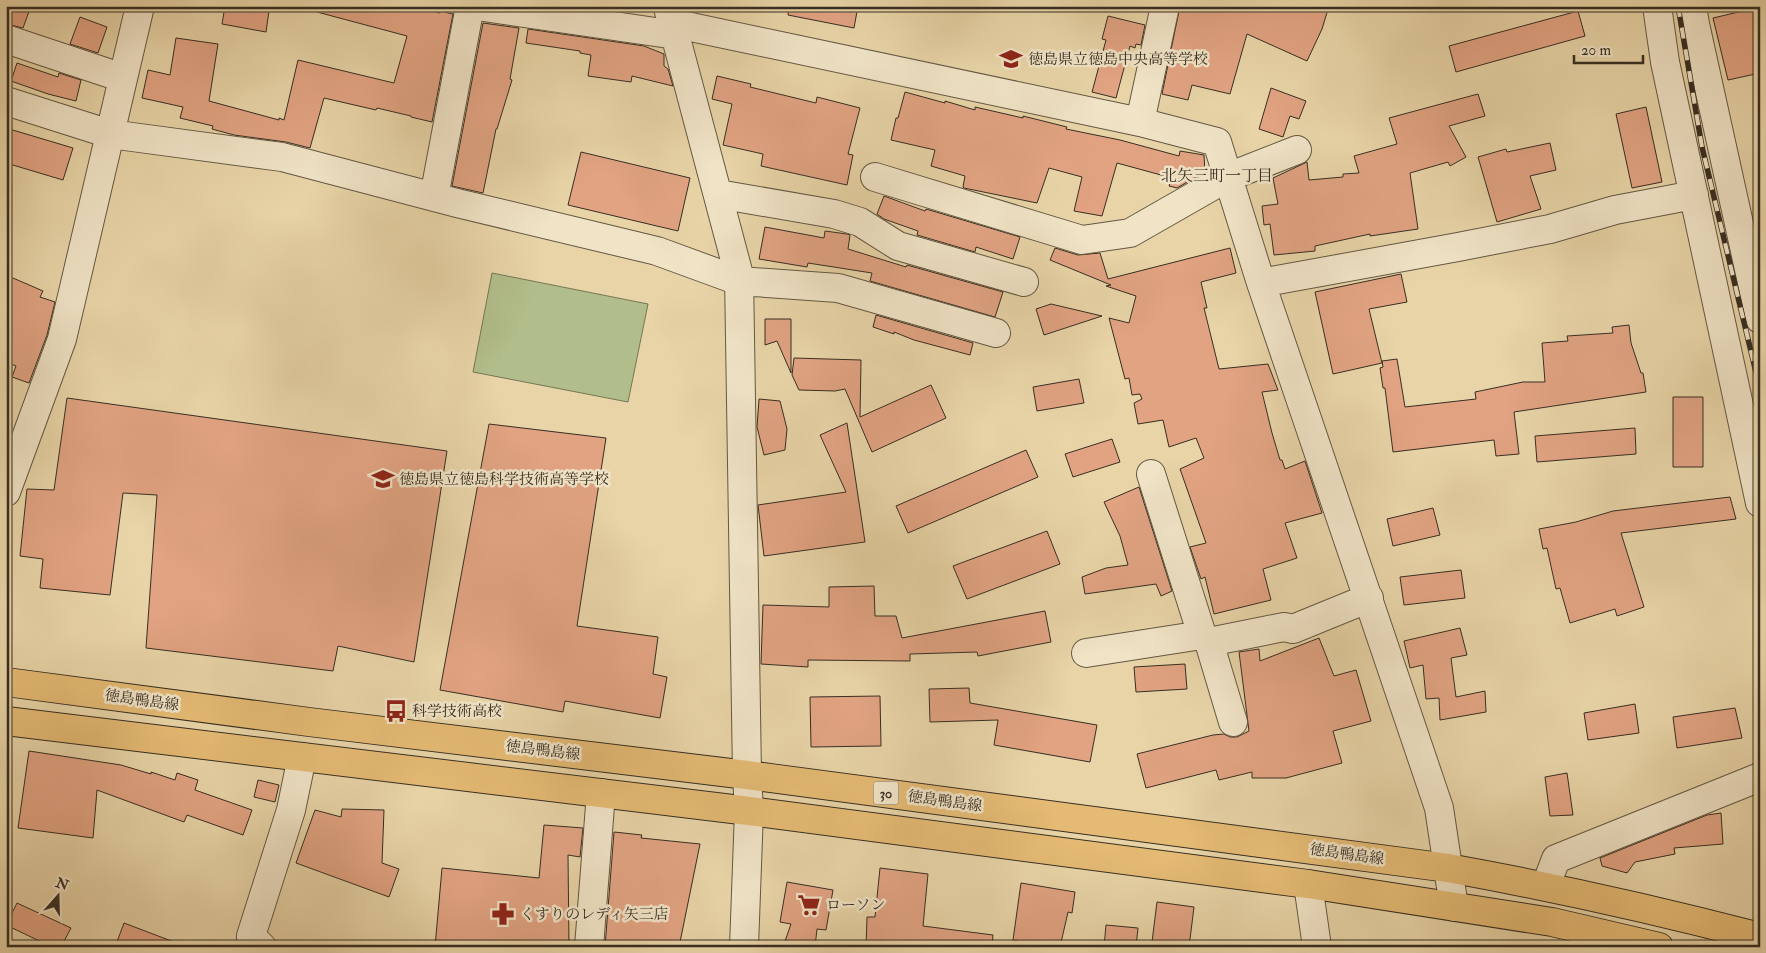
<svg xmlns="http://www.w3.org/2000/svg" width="1766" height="953" font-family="'IM FELL Double Pica','Noto Serif JP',serif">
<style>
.green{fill:#b1be8b;stroke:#747656}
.building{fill:#e1a382;stroke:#372e22}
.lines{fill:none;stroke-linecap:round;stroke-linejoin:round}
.minor-casing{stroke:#635843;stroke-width:30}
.tertiary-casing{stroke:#635843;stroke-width:30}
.primary-casing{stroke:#372e22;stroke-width:30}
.minor{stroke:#f0e3c6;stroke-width:28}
.tertiary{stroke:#f0e3c6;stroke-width:28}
.primary{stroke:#e4ba74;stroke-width:28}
.rail-casing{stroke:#372e22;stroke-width:5.5}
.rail{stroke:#f0e3c6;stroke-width:4;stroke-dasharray:11;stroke-linecap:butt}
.labels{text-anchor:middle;stroke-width:5;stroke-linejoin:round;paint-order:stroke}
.shield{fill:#f0e3c6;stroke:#6e6453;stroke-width:1}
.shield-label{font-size:14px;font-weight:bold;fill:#372e22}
.poi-label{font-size:15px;fill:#372e22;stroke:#f0e3c6;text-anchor:start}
.street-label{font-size:15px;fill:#372e22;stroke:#f0e3c6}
.neighbourhood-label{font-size:16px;fill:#372e22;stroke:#f0e3c6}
</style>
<rect width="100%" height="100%" fill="#e8d4a7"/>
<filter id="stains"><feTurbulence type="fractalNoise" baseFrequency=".004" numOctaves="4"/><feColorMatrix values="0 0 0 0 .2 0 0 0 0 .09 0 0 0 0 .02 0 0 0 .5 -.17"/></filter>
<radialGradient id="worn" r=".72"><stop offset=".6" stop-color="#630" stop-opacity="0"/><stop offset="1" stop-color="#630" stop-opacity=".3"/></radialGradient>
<path class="green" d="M492 273 648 304 628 402 473 372Z"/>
<path class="building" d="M6 6H31L23 28 6 24Z
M225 6H243L269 11 266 32 222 24Z
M318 6H413L440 13V11L453 14 432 122 411 117V116L377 108 376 110 324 98 310 148 286 142 234 135 212 129 213 126 180 118 183 107 142 98 148 70 170 75 176 38 218 44 209 101 279 120V118L284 120 298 60 394 83 407 36 317 12Z
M789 6H858L854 28 788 15Z
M1180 6H1329L1322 29 1307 61 1247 34 1230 94 1192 85 1188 100 1162 94Z
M1760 7V73L1728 80 1713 18Z
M1578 11 1585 36 1456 72 1449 46Z
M1108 16 1145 25 1141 45 1136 44 1135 48 1130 46 1116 98 1092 92 1106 40 1102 39Z
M80 17 107 27 98 53 70 44Z
M483 23 519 28 510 79 512 80 497 129H496L483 193 452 186Z
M528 29 644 46 664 54V66L668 69 673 86 632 76 631 82 588 76 591 55 580 53V51L526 43Z
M17 63 58 77 59 73 81 80 76 101 48 94 11 81Z
M717 76 751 84 750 87 816 103 817 97 860 108 848 154 853 155 847 185 761 166 763 154 723 145 732 104 712 99Z
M1271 88 1306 101 1299 119 1290 116 1283 137 1259 129Z
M905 92 945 103V101L975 110V107L1023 118V116L1067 127 1066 129 1120 140 1179 156 1180 151 1204 155 1205 172 1177 188 1169 186 1172 178 1117 163 1102 216 1074 211 1082 177 1049 168 1037 203 964 188 963 187 965 176 931 166 935 150 891 140 896 118H898Z
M1478 94 1485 116 1449 126 1466 157 1450 166 1448 162 1410 173 1418 229 1370 236V234L1315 246V251L1274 255 1270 224 1264 225 1262 206 1278 204 1273 178 1307 162 1309 180 1343 177V174L1359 173 1354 156 1397 144 1389 118Z
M1646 107 1662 182 1632 188 1616 114Z
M6 128 73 148 63 180 6 163Z
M1550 143 1556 170 1530 176 1541 209 1497 222 1478 157 1506 149 1507 152Z
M581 152 690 178 678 231 568 205Z
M884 196 925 211 926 209 1020 237 1013 259 976 247 975 252 917 235 918 231 884 219 877 214Z
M765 227 824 238 825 231 847 234 850 235 848 249 906 267 907 265 1003 292 995 317 870 281 872 273 808 263 807 267 759 259Z
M1055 248 1078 255 1100 253 1108 279 1230 248 1236 273 1201 282 1207 308H1204L1219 369 1268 364 1278 390 1262 392 1272 433 1280 460H1282L1285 469 1305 461 1322 513 1285 523 1297 558 1263 569 1271 600 1214 614 1205 577 1201 579 1190 547 1206 543 1180 469 1204 458 1196 438 1169 447 1163 420 1138 424 1134 403 1142 399 1140 394 1132 395 1129 378 1125 379 1109 318 1129 323 1136 296 1106 286 1111 285 1050 260Z
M1401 274 1407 302 1369 309 1382 363 1333 374 1315 292Z
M6 275 43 291 40 297 55 302 47 335 29 383 12 377 16 366 6 362Z
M1051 304 1102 316 1044 335 1036 309Z
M876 315 973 343 970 355 914 340 894 332V334L873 327Z
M765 319H791V373L777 341 765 345Z
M1629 325 1631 343 1641 373H1643L1646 392 1514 412 1519 454 1496 456 1494 440 1393 452 1385 388H1383L1380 368 1383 367 1382 361 1397 359 1405 407 1476 399 1475 392 1523 382H1545L1542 343 1568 341 1567 336 1613 333 1612 327Z
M794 358 861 360 860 417 931 385 946 418 872 452 845 389 835 391 799 390 792 375Z
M1079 379 1084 403 1037 411 1033 387Z
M1673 397H1703V467H1673Z
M67 398 447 451 414 662 338 646 333 671 146 648 157 495 123 493 110 595 40 588 43 559 20 556 27 489 54 490Z
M759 399 780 401 787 429 785 450 764 455 757 427Z
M847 423 865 542 764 556 758 505 846 492 820 435Z
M489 424 606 438 577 626 658 637 653 674 667 677 660 718 565 701 563 712 440 690Z
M1635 428 1636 454 1537 462 1535 436Z
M1112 439 1120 462 1073 477 1065 454Z
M1026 450 1038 477 908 533 896 506Z
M1139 487 1172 591 1161 596 1156 584 1085 594 1082 577 1106 568 1128 565 1120 536 1104 502Z
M1730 497 1736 519 1621 533 1644 607 1617 616 1615 609 1570 623 1560 588 1556 589 1547 548 1543 549 1539 529 1576 522 1613 511Z
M1433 508 1440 535 1393 546 1387 519Z
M1047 531 1060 564 967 599 953 566Z
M1461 570 1465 598 1404 605 1400 577Z
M874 586 875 616H896L902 638 1045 611 1051 642 978 656 977 652 910 654V661L808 660V667L761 664 763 605 829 607V587Z
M1460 628 1467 655 1451 658 1456 697 1485 691 1486 712 1440 720 1439 698 1426 699 1423 665 1410 668 1404 641Z
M1319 638 1334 676 1356 670 1371 721 1333 731 1342 763 1286 778H1252V772L1219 780 1216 770 1146 788 1137 754 1213 735 1224 734 1230 737H1237L1249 731 1239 652 1259 649 1260 661Z
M1185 664 1187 689 1136 692 1134 667Z
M969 688 970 703 1097 725 1090 762 994 745 998 720 930 722 929 689Z
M880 696 881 746 811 747 810 697Z
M1635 704 1639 733 1588 740 1584 713Z
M1735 708 1742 738 1677 748 1673 717Z
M29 751 121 765 151 774V772L175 780 177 773 198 780 195 790 252 810 243 835 187 815 184 822 97 790 93 838 18 828Z
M1567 773 1573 815 1550 816 1545 777Z
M258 780 279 785 275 802 254 797Z
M342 809 384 810 382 863 399 869 389 897 296 863 315 810 341 817Z
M1721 813 1723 844 1674 848 1675 854 1635 862 1627 873 1602 866 1600 858 1707 815Z
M544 825 583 828 580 857 568 855 569 947H435L442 868 539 878Z
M614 832 642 835 641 838 700 844 679 947H605Z
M880 868 928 874 923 926 993 935 992 947H866L867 917H875Z
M787 882 833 890 826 930 817 929 815 947H783L791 924 780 922Z
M1021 883 1075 892 1072 913 1068 912 1060 947H1043L1013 940Z
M1157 902 1194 907 1189 947 1152 942Z
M17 903 71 928 61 947H52L6 925Z
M124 923 182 945V947H115Z
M1106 925 1138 928 1136 947H1104Z"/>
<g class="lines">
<defs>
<path id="minor" d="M477 6 676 35
M668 8 739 275 747 775 749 811 744 947
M672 23 1140 122 1217 142 1261 283 1439 808 1454 907
M6 39 123 78
M6 101 110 134 282 157 457 203 657 251 739 281 838 288 996 333
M1140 122 1165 6
M875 177 1082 240 1130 233 1228 177 1297 150
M718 194 834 214 860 222 898 246 1024 282
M434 197 470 6
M1261 283 1458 247 1550 229 1615 210 1694 195
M1151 474 1202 635 1209 642 1233 722
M6 492 62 339 140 6
M1209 642 1284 627 1293 629 1369 598
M1086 653 1202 635
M1308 884 1317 947
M1546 885 1556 859 1760 777
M262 947 251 936 291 810 302 757
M589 947 601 793"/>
<path id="tertiary" d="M1657 6 1665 62 1760 503
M1692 6 1695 24 1760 319"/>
<path id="primary" d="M6 682 309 722 747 775 1448 868C1554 887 1656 910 1760 937
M6 721 749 811 1308 884 1552 922 1659 947"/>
</defs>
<use href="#minor" class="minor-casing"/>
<use href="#tertiary" class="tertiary-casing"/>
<use href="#primary" class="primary-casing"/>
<use href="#minor" class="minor"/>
<use href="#tertiary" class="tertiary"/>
<use href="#primary" class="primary"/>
<defs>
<path id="rail" d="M1678 6 1702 147 1760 389"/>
</defs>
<use href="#rail" class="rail-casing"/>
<use href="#rail" class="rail"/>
</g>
<defs>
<symbol id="school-bare" viewBox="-9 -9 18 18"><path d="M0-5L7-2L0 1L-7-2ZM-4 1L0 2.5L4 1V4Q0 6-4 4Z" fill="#8f2418" stroke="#f0e3c6" stroke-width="2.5" paint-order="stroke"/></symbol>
<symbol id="bus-bare" viewBox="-9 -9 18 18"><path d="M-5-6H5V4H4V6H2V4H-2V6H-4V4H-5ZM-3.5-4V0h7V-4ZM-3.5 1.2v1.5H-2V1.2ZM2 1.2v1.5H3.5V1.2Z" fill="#8f2418" stroke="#f0e3c6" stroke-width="2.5" paint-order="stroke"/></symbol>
<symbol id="supermarket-bare" viewBox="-9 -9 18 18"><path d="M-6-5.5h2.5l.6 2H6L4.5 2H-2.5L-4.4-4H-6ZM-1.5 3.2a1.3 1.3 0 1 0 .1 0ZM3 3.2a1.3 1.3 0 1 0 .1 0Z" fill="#8f2418" stroke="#f0e3c6" stroke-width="2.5" paint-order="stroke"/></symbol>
<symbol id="pharmacy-bare" viewBox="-9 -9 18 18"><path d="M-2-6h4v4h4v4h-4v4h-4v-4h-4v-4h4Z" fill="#8f2418" stroke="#f0e3c6" stroke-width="2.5" paint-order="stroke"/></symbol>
</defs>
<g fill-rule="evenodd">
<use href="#school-bare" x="995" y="43" width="32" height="32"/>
<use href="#school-bare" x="367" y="463" width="32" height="32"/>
<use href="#bus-bare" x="380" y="695" width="32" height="32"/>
<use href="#supermarket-bare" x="793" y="889" width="32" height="32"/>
<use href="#pharmacy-bare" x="487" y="898" width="32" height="32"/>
</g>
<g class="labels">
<rect class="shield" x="873.5" y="781.5" width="25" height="23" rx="4"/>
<g class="shield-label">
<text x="886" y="798">30</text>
</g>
<g class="poi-label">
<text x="1028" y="64">徳島県立徳島中央高等学校</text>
<text x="399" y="484">徳島県立徳島科学技術高等学校</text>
<text x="412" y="716">科学技術高校</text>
<text x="826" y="910">ローソン</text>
<text x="520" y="919">くすりのレディ矢三店</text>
</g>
<g class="street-label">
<text transform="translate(142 700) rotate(8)" y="5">徳島鴨島線</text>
<text transform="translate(543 750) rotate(7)" y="5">徳島鴨島線</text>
<text transform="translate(945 801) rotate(8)" y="5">徳島鴨島線</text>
<text transform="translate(1347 854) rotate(8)" y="5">徳島鴨島線</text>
</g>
<g class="neighbourhood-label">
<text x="1217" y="181">北矢三町一丁目</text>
</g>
</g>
<rect width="1766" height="953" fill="none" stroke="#e8d4a7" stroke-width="25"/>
<rect x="8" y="8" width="1751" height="938" fill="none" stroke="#372e22" stroke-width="2.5"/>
<rect x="12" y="12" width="1741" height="928" fill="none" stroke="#372e22"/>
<g transform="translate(58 896) rotate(20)" stroke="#f0e3c6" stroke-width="4" paint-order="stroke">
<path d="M0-4L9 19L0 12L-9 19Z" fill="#372e22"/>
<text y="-8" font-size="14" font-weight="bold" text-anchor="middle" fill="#372e22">N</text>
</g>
<path d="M1574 55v8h69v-8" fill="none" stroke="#372e22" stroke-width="2.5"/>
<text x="1581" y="55" font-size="15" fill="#372e22" stroke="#f0e3c6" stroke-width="4" paint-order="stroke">20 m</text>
<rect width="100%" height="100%" filter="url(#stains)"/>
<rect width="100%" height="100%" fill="url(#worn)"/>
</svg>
